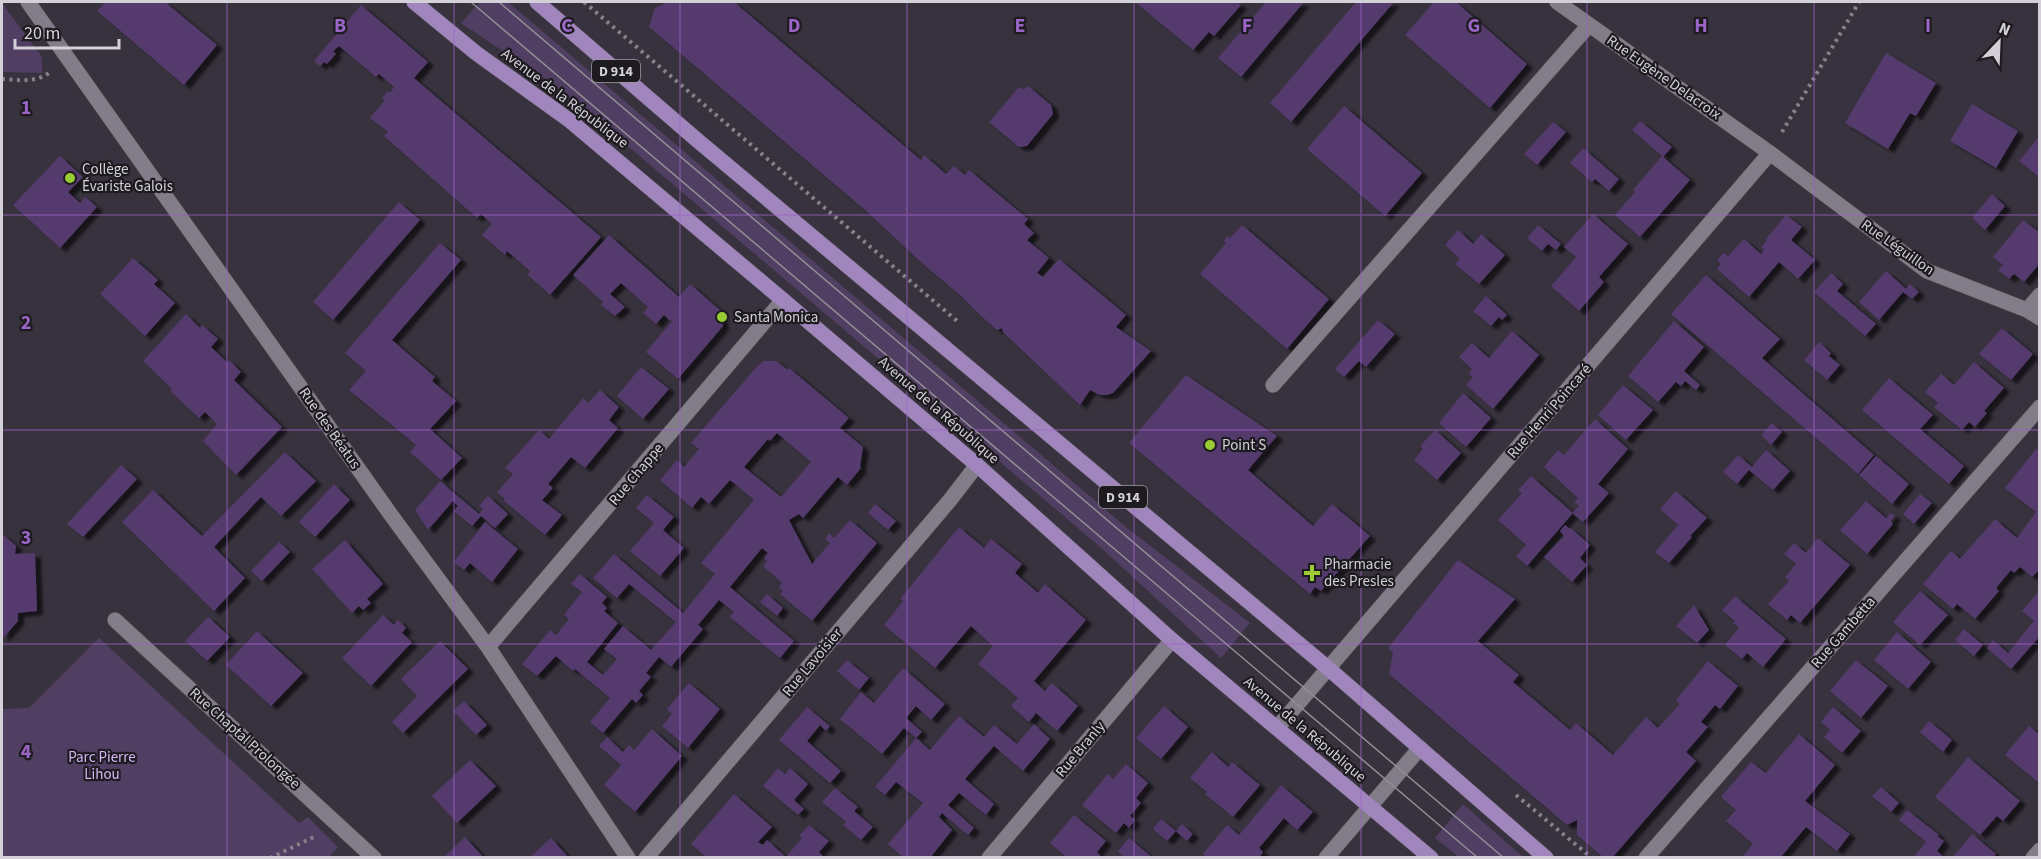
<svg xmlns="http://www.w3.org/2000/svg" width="2041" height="859" font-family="'Source Sans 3',sans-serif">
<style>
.green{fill:#513f63}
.building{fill:#543b6d;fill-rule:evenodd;filter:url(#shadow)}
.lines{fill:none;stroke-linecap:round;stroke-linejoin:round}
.minor-casing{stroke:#55515a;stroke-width:16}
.major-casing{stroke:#55515a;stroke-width:16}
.path{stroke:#86828b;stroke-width:4;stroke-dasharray:3 4.5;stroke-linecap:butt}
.minor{stroke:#827d89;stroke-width:15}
.major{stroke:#a186bd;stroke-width:15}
.tram{stroke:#918e96;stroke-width:1.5}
.grid{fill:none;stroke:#9a65c7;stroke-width:1.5;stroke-opacity:0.55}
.poi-dot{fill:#9acb34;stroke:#1d1b20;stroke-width:2}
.labels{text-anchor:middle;stroke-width:4.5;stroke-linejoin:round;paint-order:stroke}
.shield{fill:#1d1b20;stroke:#9c9aa0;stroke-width:1.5}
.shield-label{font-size:14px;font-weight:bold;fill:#d3d0d7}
.street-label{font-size:15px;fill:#d3d0d7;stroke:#1d1b20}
.poi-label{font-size:15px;fill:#d3d0d7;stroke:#1d1b20;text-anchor:start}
.park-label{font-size:15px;fill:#d5b7f6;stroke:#1d1b20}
.grid-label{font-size:20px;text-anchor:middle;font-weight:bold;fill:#9a65c7;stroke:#1d1b20;stroke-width:4.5;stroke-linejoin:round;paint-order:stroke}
</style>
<defs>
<filter id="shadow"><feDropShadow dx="6" dy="4" stdDeviation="1.5" flood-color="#0009"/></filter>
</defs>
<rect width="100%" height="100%" fill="#37323d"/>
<path class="green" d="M480 2H508L1126 527 1250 623 1221 658 1099 546 564 92 461 23Z
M2 3 42 57V73L2 72Z
M99 638 299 823 308 817 338 847 328 858 2 857V709L29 708Z
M1463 804 1523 857H1459L1435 838Z"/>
<path class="building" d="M105 2H165L217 45 184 85 97 11Z
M668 2H734L921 160 924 155 946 174 954 166 965 175 969 170 1028 219 1024 224 1034 233 1027 240 1049 258 1037 273 1043 277 1059 259 1126 315 1116 327 1151 351 1113 393 1107 395H1100L1090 390 1080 405 1003 332 1002 328 997 330 981 316 961 296 922 263 864 209 649 27 655 8Z
M1135 2H1237L1241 5 1214 36 1209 32 1193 50Z
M1266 2H1304L1241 77 1218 58Z
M1356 2H1394L1291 122 1270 103Z
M1434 2H1456L1527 64 1490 108 1405 35Z
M361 5 428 62 414 78 601 237 550 295 528 275 530 271 507 251 505 255 482 235 492 224 481 214 477 218 384 136 388 132 370 118 385 100 382 98 388 91 390 93 394 87 379 74 376 77 339 46 333 51 336 54 327 64 324 62 320 66 314 61Z
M1886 53 1936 83 1916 116 1910 113 1888 149 1845 123Z
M1028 86 1051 105 1053 114 1027 146 1019 147 989 122 1019 87 1024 89Z
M1972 104 2018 131 1996 168 1950 141Z
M1344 106 1422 173 1385 216 1307 149Z
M1640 121 1672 147 1663 157 1690 180 1640 237 1615 215 1635 192 1633 190 1662 156 1632 130Z
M1553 122 1566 132 1537 165 1524 154Z
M2040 136V178L2019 161Z
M1583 148 1619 179 1609 191 1595 179 1592 182 1570 163Z
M60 156 83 177 68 192 80 203 85 197 97 207 60 248 13 205Z
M1992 194 2005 206 1985 230 1972 218Z
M399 202 420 220 333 320 313 302Z
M1593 214 1628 244 1599 277 1604 282 1579 311 1551 286 1576 257 1564 247Z
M1786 215 1802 227 1791 240 1815 260 1798 279 1779 262 1749 297 1717 269 1721 264 1717 260 1724 253 1728 256 1744 239 1761 254 1764 250 1761 247 1767 240 1766 239Z
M2023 220 2040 233V263L2024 282 2014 274 2009 279 1998 270 2003 265 1993 257Z
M1242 225 1329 299 1287 349 1200 274 1226 243 1224 241 1227 236 1230 238Z
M1538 225 1561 244 1556 250 1548 244 1542 251 1527 238Z
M1458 230 1473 244 1481 234 1505 255 1479 284 1455 264 1460 259 1445 245Z
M609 235 679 297 690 284 721 311 723 326 678 379 646 352 673 320 670 321 664 315 656 324 643 313 648 307 621 283 610 294 625 307 615 316 601 305 603 302 573 275Z
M440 243 461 260 392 340 435 377 432 381 456 401 430 429 462 458 441 480 410 452 416 445 349 390 366 371 345 353Z
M133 258 158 280 154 284 175 303 145 336 100 294Z
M1886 271 1906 289 1910 284 1919 292 1912 299 1903 292 1879 320 1859 302Z
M1831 273 1843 284 1837 291 1876 324 1865 336 1814 292Z
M1706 275 1780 339 1762 358 1874 455 1858 474 1671 314Z
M1486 296 1507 315 1502 320 1499 317 1491 326 1473 311Z
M186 314 200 328 202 325 218 339 211 347 227 362 229 360 241 372 234 380 282 427 236 475 203 441 217 424 205 412 199 418 170 391 172 389 143 361Z
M1378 320 1395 334 1366 367 1359 361 1344 377 1335 369Z
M1674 321 1704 347 1684 371 1700 385 1696 390 1685 381 1681 386 1676 382 1658 402 1628 376Z
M2002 328 2033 354 2011 380 1979 354Z
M1512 331 1539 355 1493 409 1466 385 1473 377 1469 374 1472 369 1459 357 1472 343 1489 358Z
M1819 342 1831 353 1829 356 1840 365 1827 380 1804 360Z
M763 361H776L788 370 789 368 849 418 840 428 863 447 860 467 861 468 847 485 838 477 803 518 799 514 789 520 812 564 830 543 825 539 829 533 834 538 850 520 877 543 812 621 780 594 783 591 779 587 782 583 763 566 767 561 764 558 768 553 762 548 730 587 794 641 780 658 730 617 734 612 719 600 698 625 703 629 671 667 659 657 646 673 651 677 639 691 643 695 636 703 632 699 603 733 590 722 610 698 575 669 573 671 556 656 537 676 522 664 550 630 556 635 569 619 564 615 582 592 571 584 580 574 607 597 602 603 607 608 604 611 618 623 587 662 603 675 617 659 604 649 623 626 651 650 676 622 629 584 617 598 593 578 614 554 683 613 715 574 701 563 754 500 730 480 709 504 701 497 692 508 660 480 677 460 684 467 699 449 691 443 759 364 760 365ZM777 433 811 462 781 497 744 467 768 439 770 441Z
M1974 362 2004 388 1984 411 1987 413 1975 427 1969 422 1962 430 1934 407 1938 403 1925 392 1941 374 1954 385Z
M641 367 669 389 643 419 617 396Z
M1186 375 1277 436 1248 470 1313 526 1332 504 1370 536 1321 591 1315 587 1310 594 1129 443Z
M1889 378 1933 415 1920 429 1964 466 1949 484 1862 410Z
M1623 385 1653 410 1626 440 1598 415Z
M600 390 619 407 609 420 618 428 585 468 571 457 548 484 553 488 542 500 562 515 545 535 503 500 505 499 497 492 513 474 505 468 539 430 549 439 583 398 588 403Z
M1463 393 1491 418 1466 447 1439 423Z
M1595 419 1628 449 1598 484 1609 493 1583 522 1572 513 1579 506 1574 502 1578 498 1544 467 1558 450 1564 455Z
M1772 423 1782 432 1771 445 1761 435Z
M1435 430 1461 453 1437 480 1414 460 1423 449 1420 446Z
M2036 449 2040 451V569L2032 577 2020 567 2014 573 2011 570 1996 588 1999 591 1975 619 1957 604 1953 609 1923 584 1951 551 1960 559 1995 519 2017 538 2036 512 2005 488Z
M1766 450 1790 471 1773 490 1749 470 1737 484 1723 472 1738 455 1752 467Z
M285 452 316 481 281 516 261 497 214 547 245 578 214 611 122 522 153 490 202 536Z
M1876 456 1909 484 1892 504 1859 475Z
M121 465 137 479 83 537 67 524Z
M1531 476 1573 513 1527 566 1516 556 1526 545 1498 520 1522 493 1518 490Z
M440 481 479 514 483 509 479 506 488 496 508 514 495 528 481 516 472 526 454 511 458 506 453 501 428 530 415 510Z
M334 484 350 500 315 537 299 522Z
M1676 491 1707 518 1690 536 1692 537 1669 563 1655 552 1678 525 1660 509Z
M1920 494 1932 503 1914 524 1903 514Z
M647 495 674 517 663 530 684 548 660 576 630 551 654 523 636 508Z
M1866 501 1886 518 1891 513 1895 516 1891 521 1893 524 1867 554 1840 530Z
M875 504 896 521 888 530 868 513Z
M485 522 518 549 492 582 470 563 464 570 454 562Z
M1565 525 1570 529 1571 528 1590 545 1580 558 1587 565 1572 582 1544 557 1564 536 1560 531Z
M959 527 984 548 991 539 1022 564 1015 573 1038 593 1045 584 1086 620 1034 681 1045 691 1052 683 1078 706 1057 731 1036 713 1029 722 1011 706 1018 698 978 664 993 646 971 626 935 668 884 625 903 601 900 599Z
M2 534 16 546 15 554 35 553 37 611 18 613V621L2 639Z
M1818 538 1850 565 1800 623 1791 615 1787 620 1768 604 1789 581 1785 577 1796 564 1784 554 1794 543 1806 553Z
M345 540 383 584 367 599 371 603 363 610 359 606 352 613 312 569Z
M279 542 290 552 262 581 251 571Z
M1458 560 1515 599 1478 641 1519 675 1513 682 1570 730 1576 723 1613 755 1646 717 1658 728 1680 704 1676 700 1708 661 1738 686 1720 709 1715 705 1701 722 1708 727 1686 752 1696 761 1612 858H1604L1577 835V820L1567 825 1389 674 1393 652 1388 648Z
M2040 590V636L2011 669 1987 648 1993 640 2008 653 2034 621 2022 611Z
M1920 591 1948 615 1920 645 1893 622Z
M767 594 783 608 777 616 760 602Z
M1735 596 1786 639 1763 667 1747 653 1742 659 1725 645 1739 628 1733 623 1735 621 1722 610Z
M1694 605 1709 630 1697 643 1676 626Z
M383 615 394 625 398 620 406 628 402 633 412 642 371 686 342 658Z
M208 617 230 637 207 661 185 641Z
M1964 629 1983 645 1974 656 1955 640Z
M257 631 303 673 271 706 226 665Z
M1897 632 1931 662 1908 689 1874 660Z
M440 641 468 669 403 733 392 722 417 696 401 679Z
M847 660 869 678 859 690 837 671Z
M1856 660 1888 686 1861 718 1830 691Z
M903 668 945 704 931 720 916 706 906 718 922 732 916 738 930 750 959 716 984 737 994 725 1017 744 1034 724 1050 739 1023 771 994 746 965 779 994 804 986 815 959 793 948 805 974 828 968 835 942 813 939 817 952 830 930 858H904L888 844 923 803 896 782 885 795 875 787 916 738 904 728 882 754 840 719 861 692 874 703Z
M689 683 720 709 688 748 662 726 672 714 667 709Z
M464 701 487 725 476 735 453 711Z
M1164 706 1188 727 1161 759 1136 738Z
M807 707 830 726 826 731 820 725 807 741 841 771 830 783 779 740Z
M1833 707 1861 731 1842 753 1824 737 1830 730 1821 722Z
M1929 721 1952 740 1943 752 1920 732Z
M2029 726 2040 735V784L2005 755Z
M652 729 682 756 635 812 604 785 621 765 599 746 607 737 623 752 629 745 634 750Z
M1799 734 1835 765 1805 801 1850 834 1837 851 1806 827 1780 858H1741L1753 844 1726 821 1736 810 1721 797 1751 762 1766 773Z
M1212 752 1228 767 1232 762 1260 785 1233 817 1205 794 1207 792 1190 778Z
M1968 757 2020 801 2003 821 1997 816 1980 835 1935 797Z
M470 760 496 786 457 823 432 796Z
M1126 764 1148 783 1136 798 1141 803 1130 816 1135 820 1129 828 1124 823 1116 833 1082 805 1108 774 1113 779Z
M778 768 785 774 790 768 808 784 794 800 804 809 798 815 763 786Z
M1281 785 1313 812 1297 830 1284 818 1259 848 1263 852 1259 858H1207L1203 854 1227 825 1239 835Z
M1881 787 1899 803 1891 812 1872 796Z
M835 788 858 807 854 811 873 827 861 840 843 825 846 822 822 802Z
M734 794 772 827 758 842 763 845 767 840 786 857 802 838 799 836 809 825 829 841 819 852 825 858H707L691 844Z
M1907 810 1939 835 1937 836 1944 841 1937 851 1945 858H1913L1926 842 1899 820Z
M1074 815 1106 841 1097 852 1103 858H1067L1050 843Z
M1161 819 1176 831 1167 841 1153 829Z
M1182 824 1193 834 1187 841 1176 831Z
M1972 834 1996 854 1993 858H1952Z
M465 837 484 858H443Z
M551 838 569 858H529Z
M1129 838 1153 858H1125L1118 851Z"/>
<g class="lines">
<defs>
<path id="minor" d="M28 2 391 515 488 647 628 858
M1557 2 1770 153 1927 271 2027 310 2040 318
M2027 310 2040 295
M1273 385 1589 25
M115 620 374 858
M488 647 783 300
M1277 728 1770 153
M646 858 950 500 977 465
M989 858 1172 640
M1326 858 1420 748
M1646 858 2040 407
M2033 858 2040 850"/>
<path id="major" d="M414 2 476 53 569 120 783 300 977 465 1172 640 1431 858
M537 2 697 140 1329 669 1546 858"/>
</defs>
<use href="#minor" class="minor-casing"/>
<use href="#major" class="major-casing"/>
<path class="path" d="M584 2 957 321
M2 79C18 80 35 83 49 73
M1782 132 1859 2
M1516 795 1592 858
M270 858 316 836"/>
<use href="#minor" class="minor"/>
<use href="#major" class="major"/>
<path class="tram" d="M471 2 1478 858
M499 2 1504 858"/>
</g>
<path class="grid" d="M227 2V858M454 2V858M680 2V858M907 2V858M1134 2V858M1361 2V858M1587 2V858M1814 2V858M2 215H2040M2 430H2040M2 644H2040"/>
<g class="poi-dot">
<circle cx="70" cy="178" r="6"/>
<circle cx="722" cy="317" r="6"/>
<circle cx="1210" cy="445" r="6"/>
<path d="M1309 564h6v6h6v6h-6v6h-6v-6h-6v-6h6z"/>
</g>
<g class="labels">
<g class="shield">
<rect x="592" y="60" width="48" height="22" rx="4.5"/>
<rect x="1099" y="486" width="48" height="22" rx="4.5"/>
</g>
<g class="shield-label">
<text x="616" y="76">D 914</text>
<text x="1123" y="502">D 914</text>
</g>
<g class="street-label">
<text transform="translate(1664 77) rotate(35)" y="5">Rue Eugène Delacroix</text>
<text transform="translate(565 98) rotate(37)" y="5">Avenue de la République</text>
<text transform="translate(1898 247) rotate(35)" y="5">Rue Léguillon</text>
<text transform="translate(939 410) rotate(41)" y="5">Avenue de la République</text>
<text transform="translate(1549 411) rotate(-49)" y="5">Rue Henri Poincaré</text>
<text transform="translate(330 428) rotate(55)" y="5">Rue des Béatus</text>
<text transform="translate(636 474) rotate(-50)" y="5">Rue Chappe</text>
<text transform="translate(1843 632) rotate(-49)" y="5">Rue Gambetta</text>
<text transform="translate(812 662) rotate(-50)" y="5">Rue Lavoisier</text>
<text transform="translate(1305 729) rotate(40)" y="5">Avenue de la République</text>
<text transform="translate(245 738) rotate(42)" y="5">Rue Chaptal Prolongée</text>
<text transform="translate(1080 749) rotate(-50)" y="5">Rue Branly</text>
</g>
<g class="poi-label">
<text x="82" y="174">Collège<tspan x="82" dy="17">Évariste Galois</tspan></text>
<text x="734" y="322">Santa Monica</text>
<text x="1222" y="450">Point S</text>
<text x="1324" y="569">Pharmacie<tspan x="1324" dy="17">des Presles</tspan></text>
</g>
<g class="park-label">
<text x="102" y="762">Parc Pierre<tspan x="102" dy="17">Lihou</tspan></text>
</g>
</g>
<g class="grid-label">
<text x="340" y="32">B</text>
<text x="567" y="32">C</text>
<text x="794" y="32">D</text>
<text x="1020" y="32">E</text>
<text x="1247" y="32">F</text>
<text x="1474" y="32">G</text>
<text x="1701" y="32">H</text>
<text x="1928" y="32">I</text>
<text x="26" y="114">1</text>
<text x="26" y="329">2</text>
<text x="26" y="544">3</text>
<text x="26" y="758">4</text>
</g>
<rect width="2041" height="859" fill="none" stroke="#d3d0d7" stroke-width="6"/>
<g transform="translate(1999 42) rotate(23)" stroke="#1d1b20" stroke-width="4.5" paint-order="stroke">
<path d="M0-4.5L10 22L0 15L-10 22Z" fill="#d3d0d7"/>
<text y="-9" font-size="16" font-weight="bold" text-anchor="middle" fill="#d3d0d7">N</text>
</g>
<path d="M15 39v9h104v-9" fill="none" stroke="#d3d0d7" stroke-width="3"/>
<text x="24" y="39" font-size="18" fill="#d3d0d7" stroke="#1d1b20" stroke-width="4.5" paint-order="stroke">20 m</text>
</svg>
